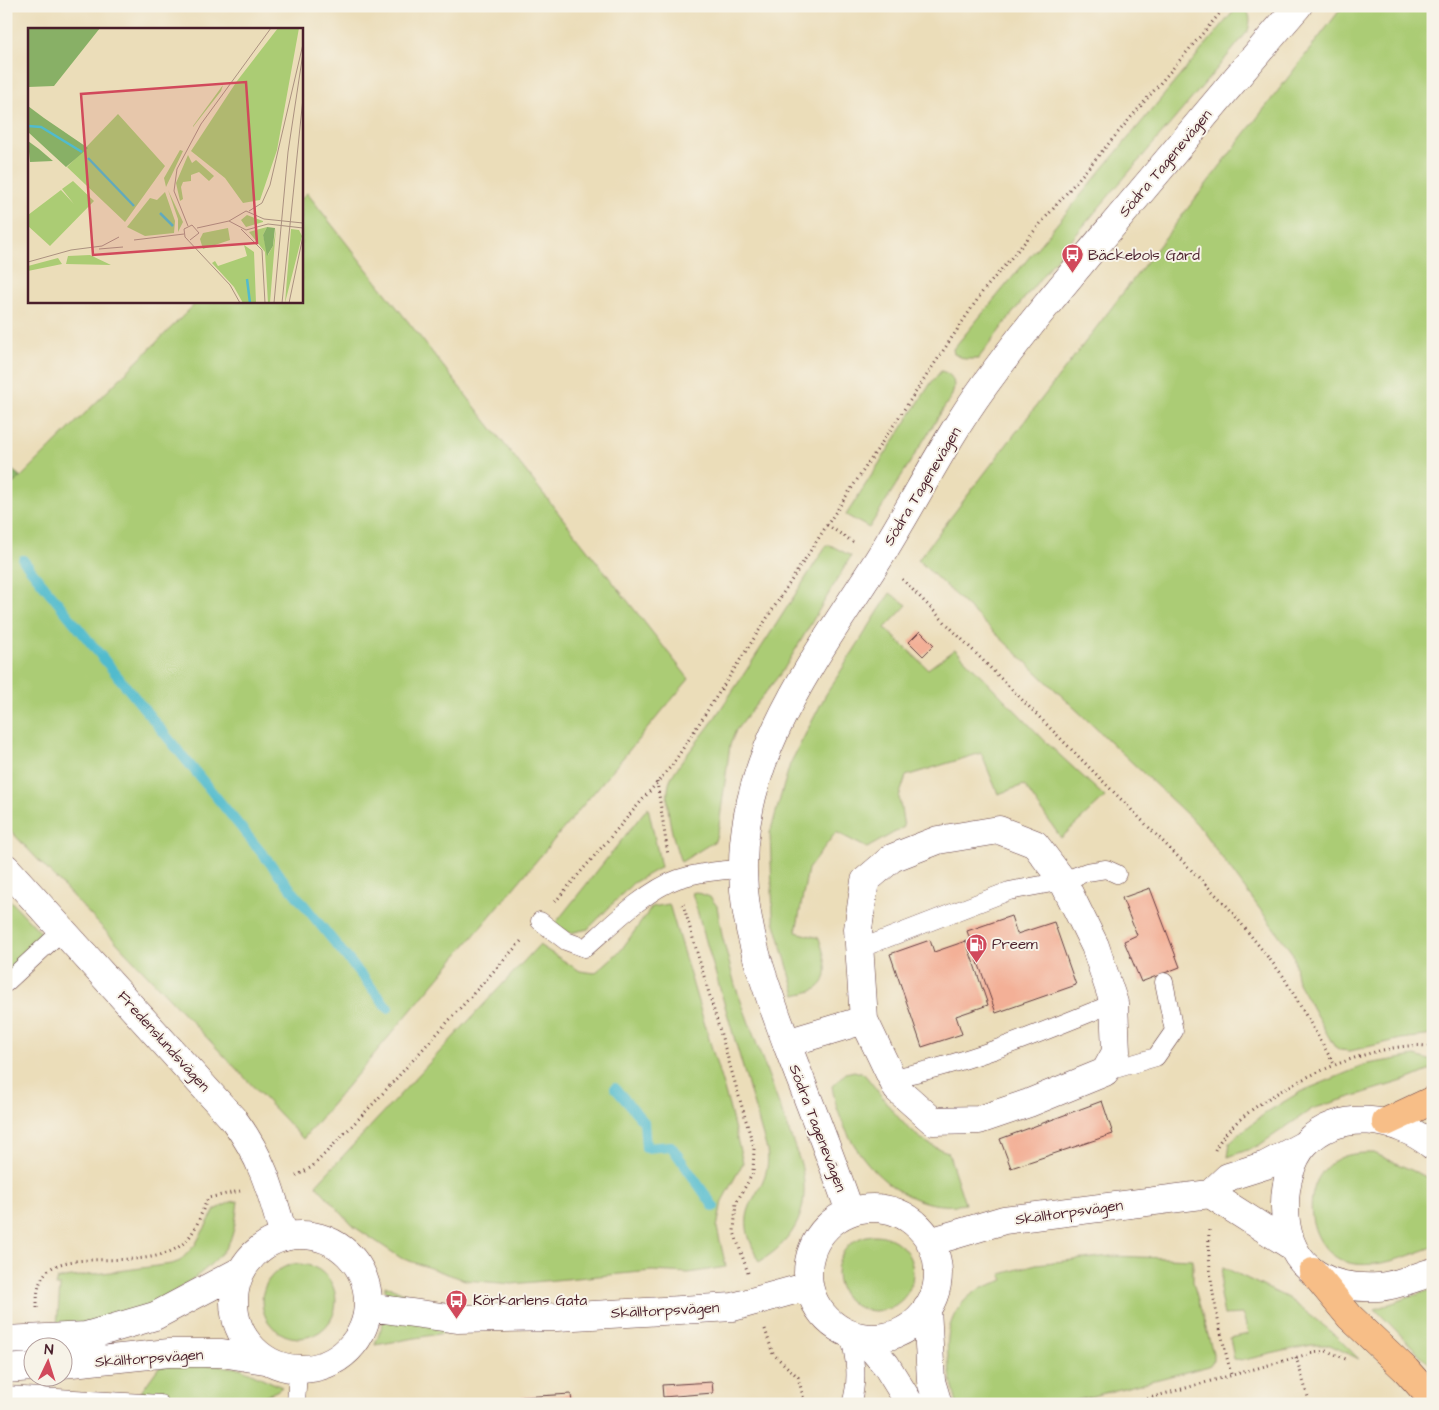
<svg xmlns="http://www.w3.org/2000/svg" width="1439" height="1410" font-family="'Architects Daughter',sans-serif">
<style>
.green{fill:#abcc74;stroke:#7a7650}
.forest{fill:#88b066;stroke:#696848}
.lines{fill:none;stroke-linecap:round;stroke-linejoin:round}
.stream{stroke:#51bbcd;stroke-width:10}
.building{fill:#f3b097}
.service-casing{stroke:#623c40;stroke-width:19}
.minor-casing{stroke:#623c40;stroke-width:29}
.tertiary-casing{stroke:#623c40;stroke-width:29}
.motorway-casing{stroke:#623c40;stroke-width:29}
.path{stroke:#623c40;stroke-width:3;stroke-dasharray:1 4;stroke-linecap:butt}
.service{stroke:#fff;stroke-width:18}
.minor{stroke:#fff;stroke-width:28}
.tertiary{stroke:#fff;stroke-width:28}
.motorway{stroke:#f7be87;stroke-width:28}
.labels{text-anchor:middle;stroke-width:4;stroke-linejoin:round;paint-order:stroke}
.street-label{font-size:15px;fill:#4a1f2b;stroke:#f7f3e8}
.poi-label{font-size:15px;fill:#4a1f2b;stroke:#f7f3e8;text-anchor:start}
.inset-river{fill:none;stroke:#51bbcd;stroke-width:2.5}
.inset-road{fill:none;stroke:#ab9180;stroke-width:1}
.view{fill:#d1495b;fill-opacity:0.15;stroke:#d1495b;stroke-width:2.5}
.inset-edge{fill:none;stroke:#4a1f2b;stroke-width:2.5}
</style>
<rect width="100%" height="100%" fill="#f7f3e8"/>
<filter id="ink" filterUnits="userSpaceOnUse"><feTurbulence type="fractalNoise" baseFrequency=".02" numOctaves="2"/><feDisplacementMap in="SourceGraphic" scale="10" xChannelSelector="R" yChannelSelector="G"/><feConvolveMatrix kernelMatrix="1 2 1 2 8 2 1 2 1" color-interpolation-filters="sRGB"/></filter>
<filter id="wash" filterUnits="userSpaceOnUse"><feTurbulence type="fractalNoise" baseFrequency=".0096" numOctaves="4" result="noise"/><feDisplacementMap in="SourceGraphic" scale="20" xChannelSelector="R" yChannelSelector="G"/><feGaussianBlur stdDeviation="1.12" result="paint"/><feColorMatrix in="noise" values="0 0 0 0 0 0 0 0 0 0 0 0 0 0 0 0 0 1.4 0 .05"/><feComposite in="paint" operator="in"/></filter>
<g filter="url(#wash)">
<rect width="100%" height="100%" fill="#ebddb9"/>
<path class="green" d="M1238 6H1243C1251 14 1251 20 1248 31 1159 141 1062 244 978 359H965L954 354 953 349Z
M1343 6H1433V1035L1401 1039 1350 1051 1340 1050 1334 1046 1298 983 1293 954 1197 824 918 560Z
M307 193 689 679 303 1139 6 826V489L21 477 198 301H301V199Z
M941 371C954 374 956 384 952 395L869 528 846 515 931 383Z
M830 545 851 556 784 669 736 730 730 745 719 826 715 841 681 862C673 841 663 802 670 780 673 771 702 736 710 725 750 666 788 606 826 546Z
M890 593 907 605 885 628 928 669 955 649 1049 745 1105 797 1061 838 1024 785 998 794 981 753 906 776 899 797 904 827 867 848 836 832 808 869 796 932 819 938C823 952 833 976 819 987 814 992 802 993 796 995L773 917 770 833 790 764 825 696Z
M648 807 661 867 633 883 588 929 570 933 554 925Z
M696 892 710 897 717 906 722 935 735 985 801 1164C811 1208 797 1239 759 1262 755 1252 748 1239 747 1228 743 1198 773 1185 767 1150L692 893Z
M6 896 47 939 6 975Z
M669 904 729 1106 743 1163 722 1201 717 1228 726 1267 689 1273 652 1271 512 1284 465 1280 401 1258 353 1226 316 1185 539 945 580 971 595 973 621 950 652 907Z
M1415 1056 1433 1061V1069L1409 1079 1312 1109 1258 1146 1228 1157 1230 1142 1239 1134 1267 1112 1300 1092 1368 1064Z
M854 1071 864 1074 869 1080C892 1109 911 1141 948 1152L965 1204C896 1216 841 1147 832 1086L846 1073Z
M1374 1153 1433 1180V1247C1407 1256 1383 1267 1355 1264 1305 1258 1295 1178 1340 1158 1351 1153 1363 1153 1374 1153Z
M238 1201C236 1216 235 1234 227 1246 206 1277 143 1314 107 1320 90 1323 73 1324 57 1326L60 1286H55L57 1279 172 1264 180 1261 195 1245 215 1210 231 1202Z
M837 1273a38 38 0 1 1 76 0a38 38 0 1 1-76 0Z
M1111 1256 1193 1259V1282L1213 1353V1361L1209 1366 1062 1404H957C947 1363 935 1317 978 1290 986 1286 996 1283 1004 1280L1001 1274 1036 1264Z
M262 1301a37 37 0 1 1 74 0a37 37 0 1 1-74 0Z
M1223 1267 1288 1298 1332 1332 1359 1359 1330 1345H1311L1244 1360 1234 1359 1230 1338 1248 1334 1243 1314 1224 1315 1220 1295Z
M385 1285 433 1305 502 1323 375 1345 386 1315Z
M1433 1289V1368L1375 1309Z
M187 1363 240 1368 282 1387C259 1409 172 1395 141 1392L159 1367Z"/>
<path class="forest" d="M6 465 21 477 6 489Z"/>
<g class="lines">
<path class="stream" d="M23 560 388 1008
M615 1088 644 1122 646 1148 671 1146 714 1207"/>
</g>
<g id="blocks">
<path class="building" d="M920 631 934 645 923 656 909 642Z
M1150 888 1180 967 1141 982 1124 941 1137 935 1122 898Z
M1011 916 1017 934 1054 922 1076 985 996 1013 967 931Z
M930 940 934 952 966 941 988 1005 956 1016 962 1034 922 1047 890 954Z
M1102 1101 1113 1134 1011 1168 1000 1139Z
M712 1382 713 1393 663 1397 662 1385Z
M571 1394 572 1404H522V1397Z"/>
</g>
</g>
<g filter="url(#ink)">
<use href="#blocks" fill-opacity="0" stroke="#623c40" stroke-width="1"/>
<g class="lines">
<defs>
<path id="service" d="M540 921 566 941 585 948C610 926 646 890 678 879 699 872 720 870 743 869
M859 949 1009 891 1063 881 1087 872 1106 869 1117 874
M6 983 64 929
M1105 1072 1156 1057 1174 1031 1164 982
M892 1078C968 1064 1042 1032 1114 1003
M849 1333C855 1358 859 1379 851 1404
M6 1395 160 1404
M296 1404 298 1370"/>
<path id="minor" d="M999 830 1035 844 1063 881 1095 946 1114 1003 1116 1052 1105 1072 1029 1103 979 1120 933 1121 897 1089 864 1020 858 929 865 881 892 858 938 840Z
M6 868 234 1120C263 1159 271 1191 284 1237
M787 1043 864 1020"/>
<path id="tertiary" d="M1433 1146C1398 1117 1339 1108 1305 1144 1291 1159 1285 1185 1285 1204 1284 1264 1321 1290 1378 1287 1396 1286 1415 1277 1433 1272
M1210 1194 1290 1245
M808 1273a65 65 0 1 1 130 0a65 65 0 1 1-130 0Z
M850 1212C831 1157 809 1102 788 1047 767 989 744 934 743 871 741 753 817 656 878 560 914 503 944 441 984 386 1031 321 1083 261 1134 200 1189 135 1242 70 1298 6
M234 1302a67 67 0 1 1 134 0a67 67 0 1 1-134 0Z
M930 1242 1004 1220 1210 1194 1228 1177 1266 1165 1304 1145
M368 1307 457 1319 557 1317 733 1307 809 1286
M927 1308 931 1381 938 1404
M862 1337 886 1365 910 1404
M6 1340 86 1336 155 1316 240 1271
M62 1364 169 1353H222L265 1360
M6 1369 32 1367"/>
<path id="motorway" d="M1386 1122 1433 1100
M1313 1272 1350 1317 1406 1370 1433 1400"/>
</defs>
<use href="#service" class="service-casing"/>
<use href="#minor" class="minor-casing"/>
<use href="#tertiary" class="tertiary-casing"/>
<use href="#motorway" class="motorway-casing"/>
<path class="path" d="M827 525 853 542
M902 579 1228 907 1283 976 1334 1064
M657 782 668 855
M555 902 673 764 827 525 983 291 1226 6
M683 904 754 1148 753 1173 736 1203 734 1232 748 1273
M1215 1150C1237 1099 1379 1035 1433 1047
M296 1176 312 1167 374 1103 523 939
M1209 1230C1207 1282 1219 1325 1231 1374
M37 1308C37 1296 37 1285 44 1275 66 1243 159 1279 190 1236 198 1226 202 1210 208 1198L240 1191
M765 1329 773 1354 798 1377 805 1404
M1296 1357 1308 1397 1306 1404
M1128 1404 1312 1353 1327 1351 1348 1360"/>
<use href="#service" class="service"/>
<use href="#minor" class="minor"/>
<use href="#tertiary" class="tertiary"/>
<use href="#motorway" class="motorway"/>
</g>
</g>
<defs>
<symbol id="bus-pin" viewBox="-11 -11 22 30"><path d="M0 17L-7.5 6A9.5 9.5 0 1 1 7.5 6Z" fill="#d1495b" stroke="#f7f3e8"/><path d="M-5-6H5V4H4V6H2V4H-2V6H-4V4H-5ZM-3.5-4V0h7V-4ZM-3.5 1.2v1.5H-2V1.2ZM2 1.2v1.5H3.5V1.2Z" fill="#fff"/></symbol>
<symbol id="fuel-pin" viewBox="-11 -11 22 30"><path d="M0 17L-7.5 6A9.5 9.5 0 1 1 7.5 6Z" fill="#d1495b" stroke="#f7f3e8"/><path d="M-5.5-6h7V0h2V4h1.3V-2.5L3-4.5l.8-.8L6-3V5H2.5V1h-1V6h-7ZM-4.2-4.7v3.2H.2V-4.7Z" fill="#fff"/></symbol>
</defs>
<g fill-rule="evenodd">
<use href="#bus-pin" x="1060" y="242" width="25" height="34"/>
<use href="#fuel-pin" x="964" y="932" width="25" height="34"/>
<use href="#bus-pin" x="444" y="1288" width="25" height="34"/>
</g>
<g class="labels">
<g class="street-label">
<text transform="translate(1165 163) rotate(-50)" y="5">Södra Tagenevägen</text>
<text transform="translate(922 486) rotate(-59)" y="5">Södra Tagenevägen</text>
<text transform="translate(164 1041) rotate(48)" y="5">Fredenslundsvägen</text>
<text transform="translate(818 1128) rotate(69)" y="5">Södra Tagenevägen</text>
<text transform="translate(1069 1212) rotate(-8)" y="5">Skälltorpsvägen</text>
<text transform="translate(665 1310) rotate(-3)" y="5">Skälltorpsvägen</text>
<text transform="translate(149 1358) rotate(-4)" y="5">Skälltorpsvägen</text>
</g>
<g class="poi-label">
<text x="1088" y="260">Bäckebols Gård</text>
<text x="992" y="949">Preem</text>
<text x="473" y="1305">Körkarlens Gata</text>
</g>
</g>
<g transform="translate(28 28)">
<rect width="275" height="275" fill="#ebddb9"/>
<path d="M250 0H271L249 122 232 172 215 175 197 150 163 123 209 53ZM195 57 193 63 165 99V98ZM90 86 137 138 97 194 39 139ZM152 122 155 123 138 159 136 150ZM160 127 164 135 168 132 186 148 181 153 171 144 163 147V153L155 154 153 159 155 171 152 173 148 155ZM45 153 66 173 22 218 0 198V187L33 162 46 176 34 161ZM140 162 155 194 150 204V191ZM137 164 147 193 146 205 117 208 99 199 122 170 129 172ZM219 187 235 193V194L218 199 213 192ZM239 199 235 207 240 227 245 218 248 200 242 275H240L237 224 221 204ZM200 200 202 212 175 221 172 211 175 205ZM263 201 271 202 274 208 257 275ZM216 217 226 224 228 275H215L206 259 184 235 187 233 190 238 219 228ZM62 227 83 237 38 236 40 228ZM30 230 34 236 0 243V238Z" fill="#abcc74"/>
<path d="M0 0H72L26 58 0 59ZM0 78 16 90 60 120 38 139 0 104ZM0 113 11 121 25 133 2 134ZM239 199 247 200 245 218 239 228 235 207Z" fill="#88b066"/>
<path class="inset-river" d="M0 98 13 99 54 124M60 130 106 178M132 185 145 198M219 251 222 275"/>
<path class="inset-road" d="M275 130V166M221 183 234 175 242 157 275 16M201 193 218 202 240 196 275 200M160 198 146 163 149 141 173 96 243 0M169 200 201 193 218 183 236 191 275 195M213 201 234 222 237 275M106 212 156 206M162 212 171 205 164 197 156 201 157 209 202 257 212 275M71 221 95 219M0 234 43 222 74 218 91 209M246 275 260 124 275 25M254 275 275 70M261 275 275 208"/>
<path class="view" d="M218 54 229 215 65 227 53 66Z"/>
<rect width="275" height="275" class="inset-edge"/>
</g>
<rect width="1439" height="1410" fill="none" stroke="#f7f3e8" stroke-width="25"/>
<g transform="translate(48 1362) rotate(4)"><circle r="24" fill="#f7f3e8" stroke="#b29e9c"/>
<path d="M0-4L9 19L0 12L-9 19Z" fill="#d1495b"/>
<text y="-8" font-size="14" font-weight="bold" text-anchor="middle" fill="#4a1f2b">N</text>
</g>
</svg>
